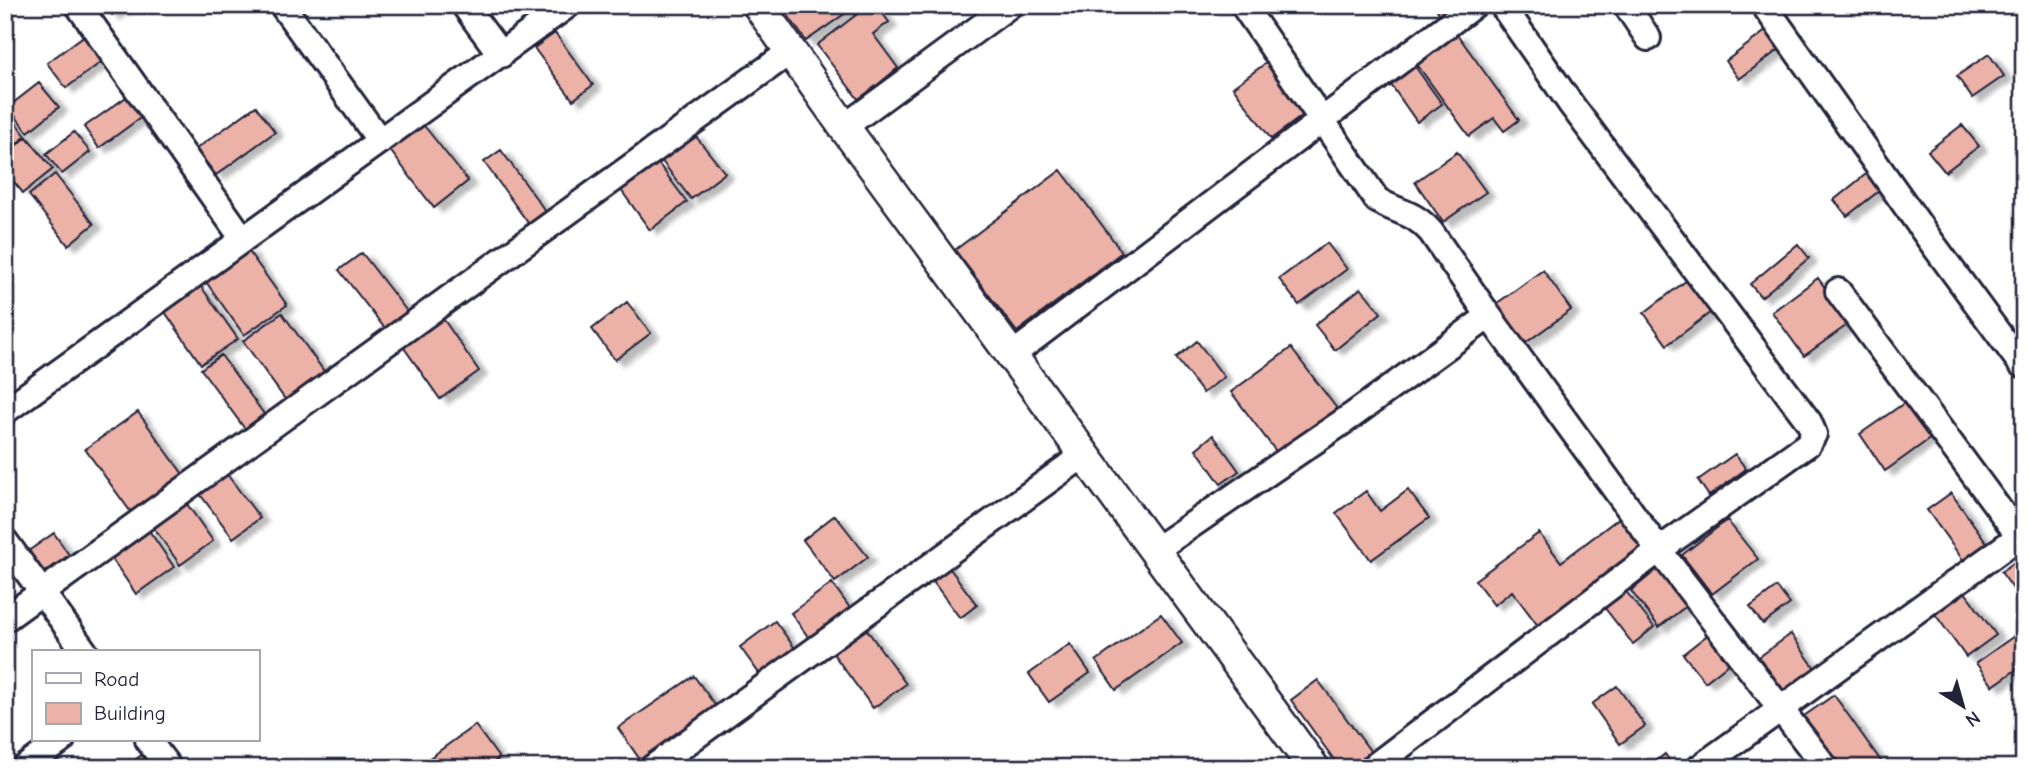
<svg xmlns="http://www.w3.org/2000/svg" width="2029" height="773" font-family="'Comic Neue',sans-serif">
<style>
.building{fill:#ecb2a7;stroke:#22223b;stroke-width:2;filter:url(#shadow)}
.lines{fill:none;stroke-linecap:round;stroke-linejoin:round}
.minor-casing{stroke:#22223b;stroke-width:30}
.tertiary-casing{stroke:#22223b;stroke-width:35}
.minor{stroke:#fff;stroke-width:24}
.tertiary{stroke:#fff;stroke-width:30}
</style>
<defs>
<filter id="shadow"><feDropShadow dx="8" dy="4.5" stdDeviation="2" flood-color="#0004"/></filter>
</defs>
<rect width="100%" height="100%" fill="#fff"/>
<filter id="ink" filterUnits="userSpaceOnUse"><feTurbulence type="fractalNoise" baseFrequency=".0143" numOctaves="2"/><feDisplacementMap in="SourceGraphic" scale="14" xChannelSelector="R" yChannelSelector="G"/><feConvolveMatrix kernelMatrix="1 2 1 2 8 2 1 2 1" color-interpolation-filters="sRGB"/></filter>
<g filter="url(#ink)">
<path class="building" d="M104 5H126L112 15Z
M781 5H857L806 41Z
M869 5H876L889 22 873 34 898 68 859 100 817 45Z
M1434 5H1456L1441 16Z
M1767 30 1781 48 1739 79 1726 61Z
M89 32 108 57 66 88 47 63Z
M555 33 593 85 573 100 534 48Z
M1457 34 1519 120 1504 131 1494 118 1469 136 1416 63Z
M1989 54 2004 76 1972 98 1957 76Z
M1273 58 1310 110 1271 139 1233 87Z
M1414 65 1442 104 1417 122 1389 82Z
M39 83 59 107 28 132 8 107Z
M132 93 147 113 99 148 84 127Z
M256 106 275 132 216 175 196 149Z
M5 109 26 136 5 153Z
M422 123 468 181 434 208 389 149Z
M1962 125 1979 146 1945 172 1928 151Z
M74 132 90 152 62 174 46 154Z
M694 134 725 173 691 199 661 160Z
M27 137 53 169 23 193 5 171V154Z
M501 150 546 212 529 224 484 162Z
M1457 152 1486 192 1443 222 1415 182Z
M658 163 687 202 650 230 621 190Z
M1061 170 1122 252 1017 332 955 250Z
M1871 170 1884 187 1847 216 1834 200Z
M55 174 94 224 68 245 29 195Z
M1327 243 1347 269 1299 305 1279 279Z
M1798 244 1809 258 1761 297 1750 284Z
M247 249 287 305 244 335 204 279Z
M362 253 409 314 387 331 339 270Z
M1543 270 1571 310 1524 344 1496 304Z
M1691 277 1715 309 1667 345 1644 313Z
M1818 278 1850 323 1804 356 1772 312Z
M200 285 238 339 201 364 163 309Z
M1361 288 1381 313 1335 350 1315 325Z
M627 302 651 333 615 360 592 329Z
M282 313 326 374 287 402 243 341Z
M442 317 479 371 440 399 402 345Z
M1197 341 1224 377 1203 393 1176 358Z
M1291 348 1338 410 1278 454 1231 392Z
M221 355 264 414 245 429 201 369Z
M1910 399 1935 435 1885 471 1860 434Z
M138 412 185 477 133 515 85 449Z
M1213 435 1239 471 1221 484 1196 449Z
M1735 454 1746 469 1709 496 1698 480Z
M226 473 260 518 233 538 199 493Z
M1408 490 1429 518 1371 560 1336 513 1366 491 1380 511Z
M1951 493 1987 543 1963 560 1927 510Z
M187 504 213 541 180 565 154 528Z
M835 515 868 557 835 582 803 540Z
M1619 518 1643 549 1539 627 1512 591 1494 605 1475 580 1539 533 1561 562Z
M1727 520 1758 559 1712 594 1682 555Z
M148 529 174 567 136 594 110 556Z
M54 533 69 555 42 574 27 552Z
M2024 555V604L2001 572Z
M945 562 977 605 960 618 928 575Z
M1665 563 1694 600 1659 627 1631 591Z
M832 583 855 615 814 645 791 613Z
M1777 587 1790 604 1763 624 1750 607Z
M1625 590 1654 627 1633 644 1604 607Z
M1965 592 1996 635 1966 657 1935 614Z
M1161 614 1182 643 1116 690 1096 661Z
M775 621 799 654 764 680 740 647Z
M862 623 906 684 873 708 829 648Z
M1715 629 1737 657 1705 682 1683 654Z
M2024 629V664L1993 686 1976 663Z
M1791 634 1819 674 1787 697 1759 657Z
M1070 644 1090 673 1049 702 1029 674Z
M694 676 717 708 641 761 618 728Z
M1318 680 1371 752 1350 768H1340L1291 700Z
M1617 686 1645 726 1620 744 1592 704Z
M1834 695 1883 764 1877 768H1841L1804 716Z
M475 725 499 758 486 768H416Z
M147 751 159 768H124Z
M1665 754 1675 768H1647Z"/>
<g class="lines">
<defs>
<path id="minor" d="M78 5 243 239
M282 5 380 141
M464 5 501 55
M1243 5 1377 200C1398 213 1413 211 1431 232L1489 316 1659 550 1826 768
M1626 5 1648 38
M1764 5 1930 240 2021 364
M844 127 1010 5
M1838 291 2019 536
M1012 355 1474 5
M5 411 568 5
M5 541 85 652
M1155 550 1353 415 1489 316
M5 619 791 51
M148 740 169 768
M24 768 62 740
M652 768 1085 454
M1372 768 1659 550 1808 444 1814 434 1809 422 1570 103 1502 5
M1699 768 2024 533"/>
<path id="tertiary" d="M758 5 844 127 1314 768"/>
</defs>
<use href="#minor" class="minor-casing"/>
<use href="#tertiary" class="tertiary-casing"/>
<use href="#minor" class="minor"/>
<use href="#tertiary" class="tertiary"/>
</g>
</g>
<rect width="2029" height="773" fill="none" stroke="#fff" stroke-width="28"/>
<rect x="14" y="14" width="2001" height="745" fill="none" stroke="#22223b" stroke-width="2.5" filter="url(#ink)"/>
<rect x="32" y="650" width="228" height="91" fill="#ffffff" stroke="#a7a7b1" stroke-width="2"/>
<rect x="46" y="673" width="35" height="10" fill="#ffffff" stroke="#a7a7b1" stroke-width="2"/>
<text x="94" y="686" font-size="21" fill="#22223b">Road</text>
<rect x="46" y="703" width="35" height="21" fill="#ecb2a7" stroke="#a7a7b1" stroke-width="2"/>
<text x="94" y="720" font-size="21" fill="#22223b">Building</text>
<g transform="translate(1963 706) rotate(143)" stroke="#ffffff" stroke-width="5" paint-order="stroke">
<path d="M0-5L12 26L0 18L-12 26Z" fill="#22223b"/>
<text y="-10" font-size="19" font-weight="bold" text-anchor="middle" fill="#22223b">N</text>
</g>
</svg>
